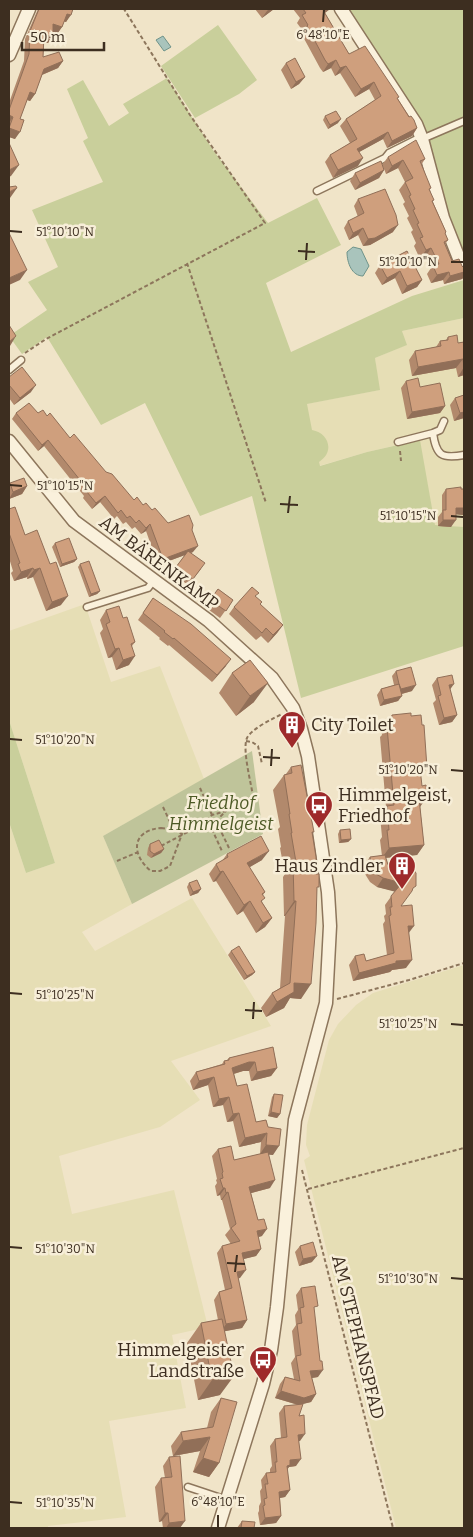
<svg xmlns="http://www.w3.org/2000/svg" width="473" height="1537" font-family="Bitter,serif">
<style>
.farmland{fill:#e6deb5}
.green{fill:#c9cf9b}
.cemetery{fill:#bfc49a}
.water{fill:#a9c4bc;stroke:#6f938a}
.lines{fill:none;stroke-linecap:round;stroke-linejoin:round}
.service-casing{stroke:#8d765c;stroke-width:9}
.minor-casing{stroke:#8d765c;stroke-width:15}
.path{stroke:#8d765c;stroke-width:2;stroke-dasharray:4 2.5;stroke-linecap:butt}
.service{stroke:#faf1dc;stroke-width:6}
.minor{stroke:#faf1dc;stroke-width:12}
.wall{fill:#b2896c}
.shaded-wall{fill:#916f58}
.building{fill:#cf9f7d;stroke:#916f58}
.ticks{fill:none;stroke:#3d2e20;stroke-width:2}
.labels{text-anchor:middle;stroke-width:5;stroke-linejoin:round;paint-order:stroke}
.street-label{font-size:18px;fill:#3d2e20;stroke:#f7eed8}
.poi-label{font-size:18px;fill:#3d2e20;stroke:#f7eed8;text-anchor:start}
.park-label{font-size:18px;font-style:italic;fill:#4d5a26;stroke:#f7eed8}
.ticks-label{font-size:12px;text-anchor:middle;fill:#3d2e20;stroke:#f7eed8;stroke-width:5;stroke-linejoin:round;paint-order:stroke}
</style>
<rect width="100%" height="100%" fill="#f0e4c8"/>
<path class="farmland" d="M464 318V527L435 526 419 440 367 452 319 466 306 404 379 390 375 358 406 345 402 331Z
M85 604 111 682 160 666 204 779 103 836 132 904 82 932 95 951 192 898 271 1026 171 1061 200 1100 160 1127 59 1156 72 1214 174 1190 208 1327 172 1335 186 1408 109 1421 126 1517 48 1526V1528H9V822L26 873 55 863 9 720V631Z
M464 965V1528H396L304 1160 310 1156 306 1145 307 1125 329 1040 338 1024 356 1005 373 993Z"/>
<path class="green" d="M347 9H464V269L424 140Z
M218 25 257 80 239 94 195 118 161 66Z
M167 78 213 150 268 223 317 198 341 245 266 283 291 352 412 296 464 280V318L402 331 407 345 375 358 380 390 307 404 312 430C329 433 335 452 319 462L320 466 367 452 420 440 435 525 464 527V646L301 698 252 496 200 516 145 403 101 425 47 337 22 354 9 336 47 310 28 282 58 267 32 210 103 182 83 141 88 138 67 89 83 80 109 126 129 113 123 104Z
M9 720 55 863 26 873 9 822Z"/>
<path class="cemetery" d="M252 751 263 834 132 904 103 836Z"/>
<path class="water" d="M163 36 171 47 164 51 156 40Z
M353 247 361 249 369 266 363 276C352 276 347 263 347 252Z"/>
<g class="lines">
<defs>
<path id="service" d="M422 139 464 121
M317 191 385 158 389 153 421 137
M9 370 21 360
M433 433C436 456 442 459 464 455
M398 442 433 433 440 430 444 421
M87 607 148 588 154 580
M188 1487 227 1500"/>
<path id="minor" d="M341 9 416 124 422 139 443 218 464 271
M9 55 29 9
M9 441 74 521 209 621 272 678 293 708 301 729 308 756 328 892 330 926 326 1003 295 1120 277 1307 271 1350 263 1384 218 1528"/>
</defs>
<use href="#service" class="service-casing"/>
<use href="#minor" class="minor-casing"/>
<path class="path" d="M187 263 266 503
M25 353 46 339 265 223 190 115 124 9
M400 451 401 461
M246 741 252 742 258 746 262 764
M200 788 212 815
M163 807 174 830
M216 821 229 848
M209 823 222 851
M203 824 216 821 226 811
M161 828 174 830 182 834 170 866 160 871H151C130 854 132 830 161 828Z
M161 846 203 824 212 815 226 811 253 796C251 783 242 749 247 738 251 729 274 718 282 714
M117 861 138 852
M337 999 409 980 464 963
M302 1170 393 1528
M308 1189 464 1148"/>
<use href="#service" class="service"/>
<use href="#minor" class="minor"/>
</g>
<path class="wall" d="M38 9H73L66 22 64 21 62 27 57 34 53 33 48 43H44L43 57 63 61 58 68 42 75 35 94 30 101 27 100 20 119 15 139 9 137V103L24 61 25 39Z
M255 9H274L262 18Z
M293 9H330L325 13 349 54 398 99 417 128 412 136 387 148 383 139 359 152 358 166 333 178 325 162 330 155 350 143 340 126 346 119 375 100 369 89 355 97 340 73 335 76 331 68 323 72 320 68 301 33 303 31 297 23 300 18Z
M286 63 305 77 299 84 291 89 281 70Z
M325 116 338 123 328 129 323 120Z
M388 157 425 159 421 165 430 190 433 202 446 232 445 234 448 240 445 244 452 261 464 268V276L462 279 444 284 443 280 431 283 427 274 431 268 426 256 420 259 414 246 416 243 411 232 413 230 407 218 409 216 403 204 405 202 399 190 405 182 398 168 386 174 383 166 384 170 379 178 355 190 350 181 355 173 382 165Z
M358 199 393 232 370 245 363 246 358 235 349 240 344 228 348 221 358 217 354 206Z
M407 251 422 280 417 287 402 294 395 278 382 285 375 273 380 265Z
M448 337 458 343 464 342V375L458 377 456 368 412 376 409 360 415 351 436 347 440 341 446 340Z
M9 377 31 392 14 405 9 398Z
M406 381 445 406 440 413 407 419 401 388Z
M464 395V418L454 421 450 405 455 398Z
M16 413H38L47 416 134 500 152 510 168 523 192 530 193 552 191 553 201 569 188 585 172 573 185 555 158 565 146 531 141 534 135 527 132 529 126 522 123 524 117 516 114 519 100 502 92 509 83 498 84 496 44 446 38 451 12 419Z
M10 483 27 486 22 494 9 499V484Z
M446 489H464V513L463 515 456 514 451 527 438 526V517L442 512V495Z
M9 509 25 535 61 605 46 611 33 577 27 579V577L14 581 11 573 13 571 9 558Z
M55 543 77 559 74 562 60 567 52 547Z
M80 564 100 591 97 594 89 597 78 567Z
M218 589 233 600 220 618 205 607Z
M256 597 260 605 283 625 277 633 268 643 261 636 256 640 229 614 234 607Z
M153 598 226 666 212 682 169 645 168 646 159 639 160 638 138 620Z
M106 610 135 642 132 646 129 665 116 670 112 657 108 658 100 633 103 629 100 620Z
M250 660 254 702 236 716 219 693 232 673Z
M396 671 412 691 402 694 398 701 380 706 377 695 381 689 394 685 392 676Z
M437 678 450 690 457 715 452 722 439 725 433 703 436 700 432 685Z
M392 715 421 776 420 807 424 845 417 855 386 858 409 933 406 968 392 970 390 972 353 981 349 965 355 956 366 961 387 955 383 924 385 921 384 916 386 914 385 905 395 891 377 887 370 882 365 874 364 865 370 857 382 856 380 840 382 837 380 816 386 807 380 737 382 735 381 729Z
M291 767 312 835 317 890 301 999 290 998 284 1008 266 1017 261 1008 272 993 280 988 285 916H284L283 877 285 874 280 848 281 847 278 829 280 827 273 790 284 775 286 774Z
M340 830 351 839 348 842 339 843 338 834Z
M150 844 164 849 161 853 151 858 147 855 148 848Z
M227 854 262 860 249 867 265 892 263 895 262 902 272 918 265 927 256 933 243 911 237 915 216 881 213 882 209 874 216 864 222 861Z
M189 883 201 889 198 893 190 896 187 887Z
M231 951 255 972 252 975 244 980 228 955Z
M273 1047 277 1068 271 1076 251 1081 249 1071H243L234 1074 237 1086 256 1122 266 1120 273 1155 269 1154 270 1188 251 1193 262 1236 258 1237 261 1249 256 1256 243 1259 240 1278H238L247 1320 242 1328 225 1331 220 1395 198 1400 187 1343 201 1323 218 1320 214 1300 219 1292 225 1290 217 1253 222 1246 231 1244 225 1235 230 1229 222 1200H221L220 1195 217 1196 215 1186 217 1183 216 1180 217 1179 212 1156 218 1149 234 1160 260 1154 261 1142 239 1147 233 1121 227 1122 223 1105 213 1107 208 1085 193 1090 190 1081 196 1072 222 1064 224 1061 227 1060 229 1058Z
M274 1094 280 1114 277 1118 268 1116 272 1097Z
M300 1246 312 1262 299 1266 295 1252Z
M301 1288 314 1311 318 1377 312 1378 316 1394 311 1402 302 1404 299 1416 300 1441H299L296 1466 289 1467 287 1470 290 1490 285 1497 280 1498 281 1516 276 1523 260 1525 258 1513 259 1511V1506L261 1502 260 1491 262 1488 261 1480 266 1473H270V1469L272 1466 270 1446 275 1439 281 1438 279 1413 284 1406 298 1405 275 1398 280 1384 285 1377 294 1379 291 1363 295 1357 292 1331 296 1325 295 1315 298 1310 296 1295Z
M221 1398 219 1463 209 1477 193 1472 200 1451 173 1456 171 1446 181 1432 207 1428 211 1412Z
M169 1457 180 1528H163L162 1521 159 1522 155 1487 161 1478H165L163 1466Z
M242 1521 254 1528H237Z"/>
<path class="shaded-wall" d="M269 9H274L262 18 267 11Z
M325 9H330L318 18 323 10Z
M67 14 71 15 66 22 62 21Z
M53 24 62 27 57 34 49 31Z
M44 35 53 36 48 43 39 42Z
M336 60 331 68 323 72 328 64Z
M63 61 58 68 39 76 44 69Z
M346 66 340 73 335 76 340 68Z
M305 77 299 84 291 89 296 82Z
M374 82 369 89 355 97 361 89Z
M30 92 35 94 30 101 25 99Z
M9 115 13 117 9 123Z
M341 119 338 123 328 129 330 125Z
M9 128 20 132 15 139 9 137Z
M417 128 412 136 387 148 392 141Z
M388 132 383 139 352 156 357 149Z
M363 158 358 166 333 178 338 170Z
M403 160 398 168 386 174 392 166Z
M19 165 11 176 9 177V170Z
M384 170 379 178 355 190 360 183Z
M17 188 10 198H9V192Z
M398 225 393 232 370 245 363 246 368 239Z
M363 228 358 235 349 240 353 233Z
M431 248 426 256 420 259 426 250Z
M27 270 20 280 9 285V278Z
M400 271 395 278 382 285 387 278Z
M449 272 443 280 431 283 437 275Z
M464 272V276L462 279 444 284 450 276Z
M422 280 417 287 402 294 407 286Z
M16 336 10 346 9 347V342Z
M463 359 456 368 412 376 418 367Z
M464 367V375L458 377Z
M36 385 31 392 14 405 20 398Z
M445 406 440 413 407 419 412 412Z
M464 412V418L454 421 460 413Z
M48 440 44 446 38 451 42 445Z
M27 486 22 494 9 499 13 492Z
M105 496 100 502 92 509 96 503Z
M456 508H464V513L463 515 451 514Z
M443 520H456L451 527 438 526Z
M150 524 146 531 141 534 146 528Z
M198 546 193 552 158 565 163 559Z
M77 559 74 562 60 567 62 564Z
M33 568 27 577 14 581 21 572Z
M40 568 33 577 27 579 34 570Z
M100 591 97 594 89 597 91 594Z
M68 596 61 605 46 611 52 602Z
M283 625 277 633 268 643 273 635Z
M119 648 112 657 108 658 115 649Z
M135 656 129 665 116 670 123 660Z
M231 659 226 666 212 682 217 675Z
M268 683 254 702 236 716 250 696Z
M454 684 449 691V685Z
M416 685 412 691 397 695 401 689Z
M402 696 398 701 380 706 384 700Z
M457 715 452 722 439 725 444 718Z
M420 768H427L420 778Z
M427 797 420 807 412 808 419 798Z
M351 839 348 842 339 843 341 840Z
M424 845 417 855 382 858 389 848Z
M164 849 161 853 151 858 154 854Z
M269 851 262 860 240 873 247 863Z
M223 871 216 881 213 882 220 872Z
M383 878 402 883 396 892 377 887Z
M201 889 198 893 190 896 193 892Z
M250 901 243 911 237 915 244 905Z
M294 901H296L285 916H284Z
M272 918 265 927 256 933 263 923Z
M408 926H414L408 934Z
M412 960 406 968 392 970 390 972 353 981 359 973 396 961Z
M255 972 252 975 244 980 247 976Z
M294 983 311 984 301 999 290 998 284 1008 266 1017 277 1002Z
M249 1062H255L249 1071H243L226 1076 232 1068Z
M277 1068 271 1076 251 1081 257 1072Z
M214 1077 208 1085 193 1090 199 1081Z
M229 1097 223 1105 213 1107 219 1099Z
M271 1112 280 1114 277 1118 268 1116Z
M239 1113 233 1121 227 1122 233 1114Z
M267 1133 261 1142 239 1147 245 1138Z
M266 1145 279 1146 273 1155 260 1154Z
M275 1180 270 1188 244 1195 249 1187Z
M223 1188H225L220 1195 217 1196Z
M228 1192 222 1200H221L226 1193Z
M267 1229 262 1236 251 1239 257 1231Z
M261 1249 256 1256 236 1261 242 1253Z
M317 1256 312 1262 299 1266 303 1259Z
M246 1270 240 1278 232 1280 237 1272Z
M247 1320 242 1328 221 1332 226 1324Z
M323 1370 318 1377 305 1379 310 1371Z
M234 1376 220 1395 198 1400 212 1380Z
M281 1391 316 1394 311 1402 299 1405 275 1398Z
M305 1434 300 1441 293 1442 298 1435Z
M210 1437 200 1451 173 1456 183 1441Z
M203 1458 219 1463 209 1477 193 1472Z
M301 1459 296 1466 289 1467 285 1472 282 1473 290 1460Z
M290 1490 285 1497 274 1499 279 1492Z
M165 1513H168L162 1521 159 1522Z
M281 1516 276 1523 260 1525 265 1518Z
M185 1521 180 1528H166L169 1523Z"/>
<path class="building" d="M39 9H73L71 15 67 14 62 27 53 24V36L44 35 43 57 59 52 63 61 44 69 35 94 30 92 20 119 24 120 20 132 9 128 13 117 9 115V110L29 54 30 31Z
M303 9H325L323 10 349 54 365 46 399 97 397 98 409 117 411 116 414 120 417 128 392 141 388 132 357 149 363 158 338 170 330 155 357 139 346 119 381 96 374 82 361 89 346 66 340 68 336 60 328 64 325 60 307 26 308 25 302 15 306 13Z
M295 58 305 77 296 82 286 63Z
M336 111 341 119 330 125 325 116Z
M416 140 425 159 420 161 431 188 429 189 434 200 432 201 446 232 445 233 448 240 444 242 452 261 459 259 462 266 464 268V272L450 276 449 272 437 275 433 266 439 264 431 248 426 250 420 238 423 237 417 224 419 223 413 210 415 209 409 196 411 195 405 182 413 178 403 160 392 166 388 157Z
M9 143 19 165 9 170Z
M381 161 384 170 360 183 355 173Z
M16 186 17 188 9 192V187Z
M385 189 396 215 398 225 375 238 368 239 363 228 353 233 348 221 364 213 358 199Z
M9 233 27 270 9 278Z
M407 251 422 280 407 286 400 271 387 278 380 265Z
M9 325 16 336 9 342Z
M457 335 458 343 464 342V367L463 359 418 367 415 351 441 346 440 341 448 340V337Z
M22 367 36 385 20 398 9 385V377Z
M418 378 420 387 440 383 445 406 412 412 406 381Z
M464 395V412L460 413 455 398Z
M29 403 38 413 43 410 47 416 50 413 70 438 74 434 106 472 112 474 134 500 137 497 143 505 146 503 152 510 155 508 168 523 189 515 193 525 192 530 198 546 163 559 150 524 146 528 139 520 136 523 130 516 127 518 121 510 118 513 105 496 96 503 87 492 88 490 48 440 42 445 16 413Z
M24 478 27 486 13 492 10 483Z
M461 487V489H464V508H456V520H443V510H446V489Z
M15 507 25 535 37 530 50 564 56 562 68 596 52 602 40 568 34 570 33 568 21 572 18 564 20 563 9 533V509Z
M69 538 77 559 62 564 55 543Z
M188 551 205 563 193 579 176 567Z
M89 561 100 591 91 594 80 564Z
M252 587 259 593 255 596 262 602 260 604 283 625 273 635 266 628 262 633 234 607Z
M218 589 233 600 226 611 210 600Z
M153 598 191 624 231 659 217 675 174 638 173 639 164 632 165 631 143 613Z
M119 606 123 618 127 617 135 642 131 644 135 656 123 660 119 648 115 649 106 624 110 622 106 610Z
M250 660 268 683 250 696 232 673Z
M411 667 416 685 401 689 399 684 402 696 384 700 381 689 399 684 396 671Z
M452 675 454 684 449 685 457 715 444 718 438 696 441 695 437 678Z
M411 713V716L421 715 422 725H424L427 768H420L422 786 426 785 427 797 419 798 424 845 389 848 387 830H389L387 806 394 805 387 727H389L388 719H392V715Z
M301 765 314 832H312L316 857V874H319V887H317L316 923 311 984 294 983V992L277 1002 272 993 290 983 296 901H294L293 862H296L291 833H292L289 814H290L284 775 292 773 291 767Z
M350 829 351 839 341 840 340 830Z
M261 836 269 851 247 863 265 892 262 894 265 898 261 901 272 918 263 923 250 901 244 905 223 871 220 872 216 864 228 857 227 854Z
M159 840 164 849 154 854 150 851V844Z
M385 855 388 865 397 872 410 865 416 873V886L413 888 412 891 401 906 412 905 414 926H408L412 960 396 961V963L359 973 355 956 364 954 366 961 394 953 389 916 391 915 390 907H392L391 896 402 883 383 878 376 874 371 865 370 857Z
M197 880 201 889 193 892 189 883Z
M239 946 255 972 247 976 231 951Z
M273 1047 277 1068 257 1072 255 1062H249L232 1068 237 1086 247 1084 256 1122 266 1120 268 1127 281 1129 279 1146 266 1145 267 1133 245 1138 239 1113 233 1114 229 1097 219 1099 214 1077 199 1081 196 1072 225 1064 224 1061 229 1060V1058Z
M274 1094 283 1095 280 1114 271 1112Z
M231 1146 234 1160 268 1152 275 1180 249 1187 258 1220 264 1219 267 1229 257 1231 261 1249 242 1253 246 1270 237 1272 247 1320 226 1324 219 1292 232 1288 222 1246 240 1241 231 1228 236 1224 228 1192 226 1193 225 1188H223L220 1179 223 1178 222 1173 223 1172 218 1149Z
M313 1242 317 1256 303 1259 300 1246Z
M315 1286 318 1306 314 1307 320 1361H322L323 1370 310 1371 316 1394 304 1398 281 1391 285 1377 300 1381 296 1356 301 1355 297 1324 302 1323 300 1308 304 1307 301 1288Z
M222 1319 234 1376 212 1380 201 1323Z
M221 1398 237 1402 219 1463 203 1458 210 1437 183 1441 181 1432 213 1427Z
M303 1404 299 1416 304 1415 305 1434 298 1435 301 1459 290 1460V1465L287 1466 290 1490 279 1492 281 1516 265 1518 263 1506 265 1505 264 1499 267 1498 265 1484H268L266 1473 276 1472 275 1462H277L275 1439 287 1437 284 1406Z
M180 1456 185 1521 169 1523 168 1513H165L161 1478 172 1477 169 1457Z
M242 1521 255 1522 254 1528H241Z"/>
<path class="ticks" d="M323 22 324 10M10 231 22 232M298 251 315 252M306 260 307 243M451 262H463M10 485 22 486M280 504 298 505M288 513 290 496M451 516 463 517M10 739 22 740M263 757 280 758M271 766 272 749M451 770 463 771M10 993 22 994M245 1010 262 1011M253 1019 254 1002M451 1024 463 1025M10 1247 22 1248M227 1263 245 1264M235 1272 237 1255M451 1278 463 1279M10 1502 22 1503M218 1527V1515"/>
<defs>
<symbol id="building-pin" viewBox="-11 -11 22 30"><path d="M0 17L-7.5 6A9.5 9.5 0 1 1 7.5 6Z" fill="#9e2a2b" stroke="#f7eed8"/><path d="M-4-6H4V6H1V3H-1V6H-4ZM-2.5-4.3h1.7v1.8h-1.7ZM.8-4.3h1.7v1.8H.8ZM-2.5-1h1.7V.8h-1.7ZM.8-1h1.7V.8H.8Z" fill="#fff"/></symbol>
<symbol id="bus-pin" viewBox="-11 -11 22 30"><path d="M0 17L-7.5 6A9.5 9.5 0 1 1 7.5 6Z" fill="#9e2a2b" stroke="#f7eed8"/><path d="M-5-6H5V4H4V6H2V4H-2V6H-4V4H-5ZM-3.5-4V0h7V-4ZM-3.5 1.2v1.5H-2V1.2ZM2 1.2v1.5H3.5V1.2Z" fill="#fff"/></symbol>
</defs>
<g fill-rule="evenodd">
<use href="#building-pin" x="276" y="709" width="32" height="43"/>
<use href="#bus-pin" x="303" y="789" width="32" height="43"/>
<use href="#building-pin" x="386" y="850" width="32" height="43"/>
<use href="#bus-pin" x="247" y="1344" width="32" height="43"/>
</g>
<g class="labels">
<g class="street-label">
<text transform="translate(159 563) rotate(37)" y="6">AM BÄRENKAMP</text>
<text transform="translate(358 1337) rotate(76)" y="6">AM STEPHANSPFAD</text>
</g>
<g class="poi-label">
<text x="311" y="731">City Toilet</text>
<text x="338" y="801">Himmelgeist,<tspan x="338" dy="21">Friedhof</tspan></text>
<text x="383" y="872" text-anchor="end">Haus Zindler</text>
<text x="244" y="1356" text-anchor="end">Himmelgeister<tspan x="244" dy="21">Landstraße</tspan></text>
</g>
<g class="park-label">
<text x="221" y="809">Friedhof<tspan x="221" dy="21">Himmelgeist</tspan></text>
</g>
</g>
<g class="ticks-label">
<text x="323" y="39">6°48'10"E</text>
<text x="65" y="236">51°10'10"N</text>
<text x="408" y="266">51°10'10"N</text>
<text x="65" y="490">51°10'15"N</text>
<text x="408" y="520">51°10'15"N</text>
<text x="65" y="744">51°10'20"N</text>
<text x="408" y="774">51°10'20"N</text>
<text x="65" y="999">51°10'25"N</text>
<text x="408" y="1028">51°10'25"N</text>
<text x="65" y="1253">51°10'30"N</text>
<text x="408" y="1283">51°10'30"N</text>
<text x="218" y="1506">6°48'10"E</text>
<text x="65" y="1507">51°10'35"N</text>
</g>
<rect width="473" height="1537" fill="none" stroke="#3d2e20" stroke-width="20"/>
<path d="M22 42v8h82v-8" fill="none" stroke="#3d2e20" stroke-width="2.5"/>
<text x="30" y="42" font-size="15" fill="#3d2e20" stroke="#f7eed8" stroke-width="4" paint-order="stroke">50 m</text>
</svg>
